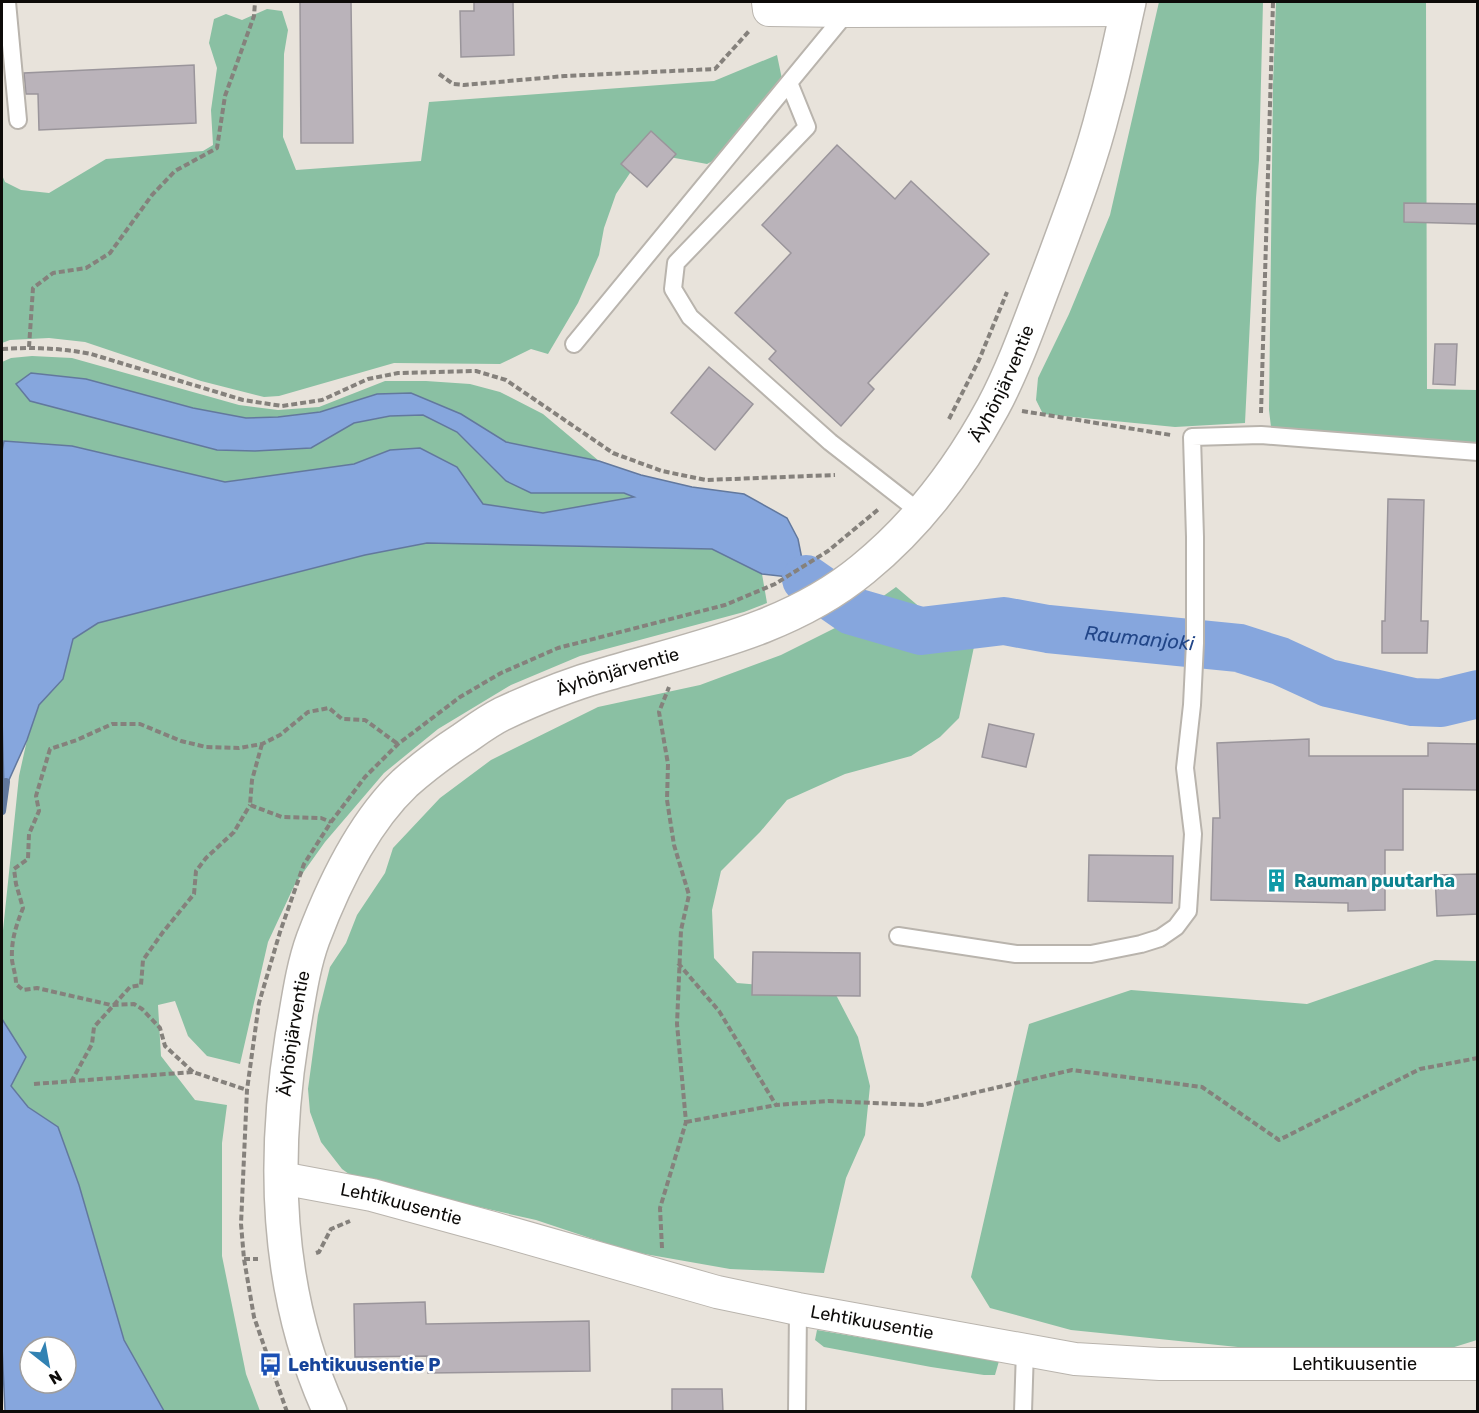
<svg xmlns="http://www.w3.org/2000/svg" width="1479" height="1413" font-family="Rubik,sans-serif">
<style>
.green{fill:#8ac0a3}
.water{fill:#86a6dd;stroke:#62789d;stroke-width:1.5;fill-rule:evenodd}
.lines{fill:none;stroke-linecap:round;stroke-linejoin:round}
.stream{stroke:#62789d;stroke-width:8}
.river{stroke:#86a6dd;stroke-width:48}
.building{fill:#bab3ba;stroke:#9a959b;stroke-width:1.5}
.service-casing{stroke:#b9b4ad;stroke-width:20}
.minor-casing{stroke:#b9b4ad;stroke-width:34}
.secondary-casing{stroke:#b9b4ad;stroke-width:36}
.path{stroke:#85817c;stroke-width:4;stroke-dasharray:6 3;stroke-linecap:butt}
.service{stroke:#fff;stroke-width:16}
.minor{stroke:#fff;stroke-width:32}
.secondary{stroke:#fff;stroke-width:33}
.labels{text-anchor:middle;stroke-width:5;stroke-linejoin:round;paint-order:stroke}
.street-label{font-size:18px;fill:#0d0b09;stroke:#fff}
.culture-label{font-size:18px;font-weight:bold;fill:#0d838f;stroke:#fff;text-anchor:start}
.transit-label{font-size:18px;font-weight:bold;fill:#164399;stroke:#fff;text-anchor:start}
.water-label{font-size:20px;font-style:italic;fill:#224688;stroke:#fff}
</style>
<rect width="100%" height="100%" fill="#e8e3db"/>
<path class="green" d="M1159 2H1263L1259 160 1256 198 1245 423 1175 427 1043 414 1036 400 1038 378 1069 314 1110 215Z
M1276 2H1426L1427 389 1477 390V443L1399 437 1309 436 1271 427 1269 410 1273 85Z
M267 9 282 11 288 30 284 54 283 137 296 170 421 161 429 102 714 81 777 55 782 79 741 146 707 164 664 156 634 167 616 194 604 228 599 255 578 303 548 354 531 349 500 364 394 363 279 396 264 397 201 381 85 342 49 338 10 340 2 343V175L5 182 21 190 49 193 106 159 203 151 213 145 211 110 217 68 209 43 214 19 226 14 242 20Z
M32 356 72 358 239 405 278 410 319 407 385 381H426L470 384 500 392 543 414 599 461 506 442 461 414 377 394 320 412 278 417 246 418 193 408 86 379 31 373 311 448 354 423 391 416 423 415 457 432 506 481 624 493 635 497 543 513 483 504 457 467 420 448 390 450 354 464 225 482 72 446 4 441 2 451V362L11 358Z
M427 543 712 549 762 574 767 603 744 612 580 656 511 685 438 729 384 773 325 842 295 884 268 942 240 1064 207 1056 188 1036 175 1001 158 1005 161 1056 195 1100 227 1105 222 1143V1256L246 1374 260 1411H164L124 1340 79 1185 58 1127 28 1107 11 1086 7 1026 2 1019V940L19 776 27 740 39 704 63 679 73 639 98 623 365 555Z
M896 587 935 620 971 632 975 642 959 718 940 737 911 756 845 774 787 800 760 832 721 871 712 910 714 958 737 983 834 991 858 1037 870 1086 865 1135 846 1178 824 1273 730 1269 605 1247 602 1242 536 1220 395 1188 360 1182 342 1169 321 1142 310 1112 308 1089 318 1015 330 967 346 943 357 915 385 873 393 848 440 798 491 760 598 707 700 685 781 655 847 622Z
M1435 960 1477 961V1340L1448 1349 1296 1353 1071 1330 990 1308 971 1277 1029 1024 1131 990 1307 1004Z
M817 1330 999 1361 995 1375H984L931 1367 824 1347 815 1340Z"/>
<path class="water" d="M31 373 86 379 193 408 246 418 278 417 320 412 377 394 411 393 461 414 506 442 599 461 641 475 692 487 744 494 787 518 798 539 806 579 762 574 712 549 427 543 365 555 98 623 73 639 63 679 39 705 27 740 4 791 2 717V451L4 441 72 446 225 482 354 464 390 450 420 448 457 467 483 504 543 513 634 497 624 493H531L506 481 457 432 423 415 390 416 354 423 311 448 255 451 217 450 30 401 16 384Z
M2 1019 26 1057 11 1086 28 1107 58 1127 79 1185 124 1340 164 1411H5L2 1346ZM30 1347H66V1383H30Z"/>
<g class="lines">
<path class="stream" d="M2 811 6 782"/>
<path class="river" id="s1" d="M806 579 852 611 921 631 1004 621 1048 629 1239 648 1280 661 1328 683 1413 702 1441 703 1478 694"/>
</g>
<path class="building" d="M300 2H351L353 143H301Z
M474 2H513L514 55 461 57 460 11H474Z
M194 65 196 123 39 130 38 94H26L24 73Z
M651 131 676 154 647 187 621 164Z
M837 145 895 199 911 181 989 254 868 383 874 389 841 426 769 359 776 351 735 313 791 253 762 225Z
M1404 203 1478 204V224L1404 222Z
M1435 344H1457L1455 385 1433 384Z
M709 367 753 404 715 450 671 413Z
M1388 499 1424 500 1421 621H1428L1427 653H1382V621H1385Z
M989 724 1034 734 1026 767 982 757Z
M1309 739V756H1428V743L1478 744V790L1403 789V850H1385V910L1348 911V903L1211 900 1213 818H1220L1217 743Z
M1089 855 1173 856 1172 903 1088 901Z
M1478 874V914L1437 916 1435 875Z
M753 952 860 953V996L752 995Z
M425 1302 426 1324 589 1321 590 1371 428 1373 427 1356 355 1357 354 1304Z
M672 1389H722L723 1412H672Z"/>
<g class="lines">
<defs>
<path id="service" d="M7 2 18 120
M790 85 807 127 676 263 673 289 690 317 830 442 921 513
M574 344 848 11
M898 936 1016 954H1091L1141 944 1160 938 1176 927 1188 911 1193 834 1185 768 1192 705 1195 643V537L1192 437 1261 435 1478 452
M797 1412 798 1309
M1023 1412 1025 1350"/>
<g id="minor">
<path d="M768 2 769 10 848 11 1127 10"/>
<path id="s2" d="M281 1178 372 1195 493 1228 717 1292 798 1309 1075 1359 1160 1364H1478"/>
</g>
<g id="secondary">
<path id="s3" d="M330 1412C276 1294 272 1163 292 1037 298 1004 302 969 313 939 333 886 364 822 405 783 423 767 443 752 463 739 476 730 488 721 502 714 534 699 568 685 603 675 693 648 788 631 863 569 917 525 960 468 993 407 1015 366 1032 316 1049 272 1069 218 1090 164 1104 108 1114 73 1121 37 1129 2"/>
</g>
</defs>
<use href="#service" class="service-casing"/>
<use href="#minor" class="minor-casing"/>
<use href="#secondary" class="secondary-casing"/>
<path class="path" d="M439 74 453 84 464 85 565 76 715 69 750 30
M29 347 33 288 53 273 86 268 110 253 152 195 175 171 217 148 225 96 254 16 255 2
M2 349C32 347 61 348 91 354L243 400 282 406 322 400 368 379 398 373 476 371 506 380 613 453 662 471 706 480 835 475
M1022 411 1171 435
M1261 413 1273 2
M949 419 979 360 1007 292
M262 744 252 780 250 805 282 817 321 818 331 822
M678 963 719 1011 776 1105 828 1101 922 1105 1072 1070 1202 1087 1279 1140 1420 1069 1478 1058
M193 1072 165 1046 160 1028 142 1009 134 1004 111 1005 37 988 23 990 16 984C16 975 13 968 12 960 11 940 16 926 23 908L16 884 14 869 28 859 29 834 39 811 36 796 50 749 77 740 112 724H140L181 741 206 747 239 748 262 744 280 735 308 712 329 708 342 719 365 720 398 744
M71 1082 92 1044 94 1027 130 987 141 985 143 960 163 932 194 894 196 871 206 858 234 832 250 805
M34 1084 193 1072 247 1090
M686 1122 776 1105
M662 1248 660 1208 686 1122 677 1024 681 930 689 895 674 845 667 800 668 764 659 712 669 687
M316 1253 319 1252 331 1229 350 1221
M244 1259H258
M287 1412 254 1317 244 1259 241 1224 247 1090 259 1003 280 932 304 864 331 822 365 777 398 744 460 697 501 673 558 648 725 605 775 584 828 551 880 508"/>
<use href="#service" class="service"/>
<use href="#minor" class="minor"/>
<use href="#secondary" class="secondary"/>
</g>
<defs>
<symbol id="building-bare" viewBox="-9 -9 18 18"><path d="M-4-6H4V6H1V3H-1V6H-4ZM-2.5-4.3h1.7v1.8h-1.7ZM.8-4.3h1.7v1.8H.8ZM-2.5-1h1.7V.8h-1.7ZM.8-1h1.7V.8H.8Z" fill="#0f9aa8" stroke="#fff" stroke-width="2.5" paint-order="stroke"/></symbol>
<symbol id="bus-bare" viewBox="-9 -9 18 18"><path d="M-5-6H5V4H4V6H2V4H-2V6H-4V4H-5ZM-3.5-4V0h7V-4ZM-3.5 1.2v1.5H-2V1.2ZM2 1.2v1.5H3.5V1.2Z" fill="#1a4fb4" stroke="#fff" stroke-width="2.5" paint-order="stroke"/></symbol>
</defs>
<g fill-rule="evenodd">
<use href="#building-bare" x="1260" y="864" width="33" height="33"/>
<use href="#bus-bare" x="254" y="1348" width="33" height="33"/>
</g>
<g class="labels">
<g class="street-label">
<text dy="6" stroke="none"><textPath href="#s3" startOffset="1410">Äyhönjärventie</textPath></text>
<text dy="6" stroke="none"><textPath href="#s3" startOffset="908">Äyhönjärventie</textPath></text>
<text dy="6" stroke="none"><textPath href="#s3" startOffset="386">Äyhönjärventie</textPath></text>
<text dy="6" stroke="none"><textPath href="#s2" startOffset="123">Lehtikuusentie</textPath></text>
<text dy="6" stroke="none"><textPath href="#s2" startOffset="609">Lehtikuusentie</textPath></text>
<text dy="6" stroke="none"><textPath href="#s2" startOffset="1095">Lehtikuusentie</textPath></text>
</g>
<g class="culture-label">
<text x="1294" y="887">Rauman puutarha</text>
</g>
<g class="transit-label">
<text x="288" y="1371">Lehtikuusentie P</text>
</g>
<g class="water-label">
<text dy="7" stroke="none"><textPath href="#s1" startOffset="348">Raumanjoki</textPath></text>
</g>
</g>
<rect width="1479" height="1413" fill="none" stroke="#0d0b09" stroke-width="6"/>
<g transform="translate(48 1365) rotate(149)"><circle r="28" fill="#ffffff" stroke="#9e9d9d" stroke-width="1.5"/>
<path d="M0-4.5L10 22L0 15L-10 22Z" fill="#3182b3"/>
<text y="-9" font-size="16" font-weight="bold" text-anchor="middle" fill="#0d0b09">N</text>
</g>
</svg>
